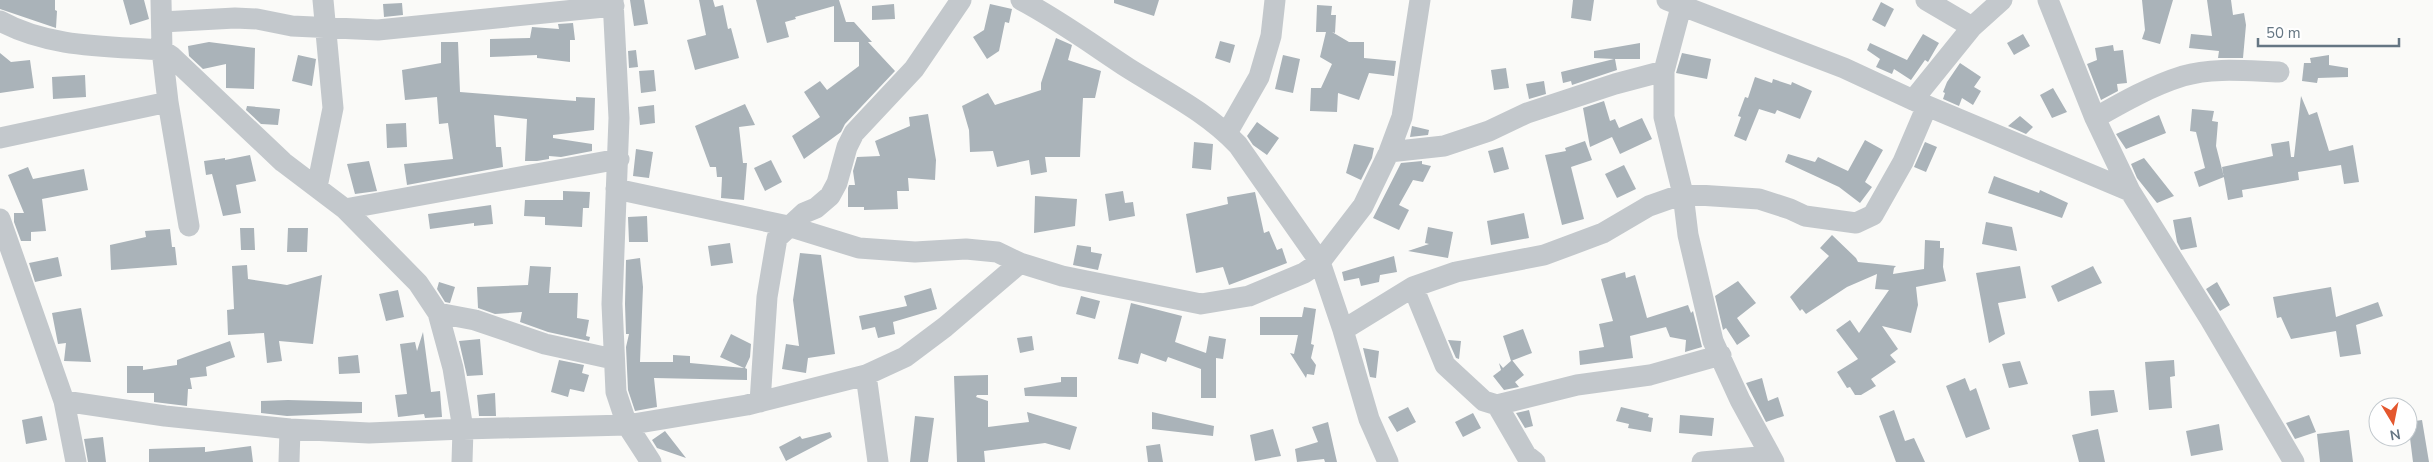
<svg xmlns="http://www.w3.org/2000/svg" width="2433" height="462" font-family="'Nunito Sans',sans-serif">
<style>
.building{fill:#aab3b9}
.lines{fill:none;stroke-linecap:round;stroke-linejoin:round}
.minor{stroke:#c3c8cc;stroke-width:21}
</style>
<rect width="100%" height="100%" fill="#fafaf8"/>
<path class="building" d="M0 0H55V10L57 11 56 28 0 9Z
M123 0H144L149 19 130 25Z
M630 0H644L648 24 634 26Z
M699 0H713L715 7 723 5 728 29 731 28 739 58 695 70 687 40 706 35Z
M756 0H839L846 22H854L872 42H868L895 71 845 124 841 132 804 159 792 136 820 117 804 92 820 81 827 90 859 66V42H834V6L795 17 796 19 785 22 789 37 767 43Z
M1114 0H1159L1154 16 1114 3Z
M1573 0H1594L1591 21 1571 18Z
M2142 0H2173L2160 44 2142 39 2145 30Z
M2207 0H2231L2233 15 2244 13 2246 25 2243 58H2218L2219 51 2189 48 2191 34 2212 36Z
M1881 2 1894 9 1885 27 1872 20Z
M402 3 403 15 384 17 383 4Z
M894 4 895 19 872 20V6Z
M990 4 1012 9 1009 23 1005 22 999 51 987 59 973 37 984 30Z
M1317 5 1332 6 1331 15H1336L1335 33 1332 32 1349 42H1364V58L1396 61 1394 76 1369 73 1359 100 1338 93 1337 112 1310 111 1311 88H1321L1332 64 1320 57 1326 32H1316Z
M573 23 575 40H570V62L537 58V55L490 57V39L530 38 532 27 559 29 558 24Z
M1923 34 1939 43 1928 62 1925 60 1911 80 1894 69 1892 74 1876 67 1880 59 1867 50 1870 43 1907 60Z
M2023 34 2030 46 2014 55 2007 43Z
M1056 38 1072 45 1068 60 1101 71 1095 98H1083L1080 157H1045L1047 172 1031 175 1029 160 997 167 993 151 970 152 969 130 962 106 988 93 995 105 1041 90V83Z
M1220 41 1235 45 1230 63 1215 58Z
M209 42 255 48 254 89 226 88V64L203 69 189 56 188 46Z
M441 42H458L460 92 576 101V97L595 98 594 130 553 135V138L592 144V151L561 157 549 156V159L537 161H525L527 119 494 115 496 147H501L503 167 407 185 404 164 453 159 448 123 439 124 437 97 405 100 403 81 402 70 441 63Z
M1640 43V59H1615L1617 70 1572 85 1571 81 1563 83 1561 72 1614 59 1594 58V51Z
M2113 45 2114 51 2123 50 2127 83 2117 84 2118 91 2101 100 2087 64 2097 60 2095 48Z
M636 50 638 67 629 68 628 51Z
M0 53 11 62 30 60 34 88 0 93Z
M1682 53 1711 59 1707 79 1676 73Z
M298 55 316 59 312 86 292 81Z
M1283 55 1300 59 1293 93 1275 89Z
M2329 55V65L2348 68V77L2318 78 2317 83 2302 81 2304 63H2311L2310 58Z
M1960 63 1981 77 1974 87 1981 91 1973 105 1962 98 1959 106 1943 99 1945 93 1943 92 1947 82Z
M1506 68 1509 88 1494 90 1491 70Z
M654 70 656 91 641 93 639 71Z
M85 75 86 97 53 99 52 77Z
M1755 77 1772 83 1773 79 1791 85 1792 82 1812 91 1800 119 1777 110 1775 114 1759 109 1746 141 1734 136 1741 117 1738 116 1745 97 1748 98Z
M1544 81 1546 94 1529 99 1526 84Z
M2053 88 2067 112 2052 118 2040 95Z
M2301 96 2309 115 2317 112 2329 151 2353 145 2359 182 2344 184 2341 165 2298 172 2299 180 2242 190 2243 197 2228 200 2222 167 2273 156 2271 144 2289 141 2291 157H2294Z
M1604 101 1610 121 1615 119 1619 128 1642 118 1652 139 1620 154 1612 137 1590 147 1583 108Z
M745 104 755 125 739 127 743 163H747L744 200 721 198 722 177H717L716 167H710L695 126Z
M654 105 655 123 640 125 638 107Z
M247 106 280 109 278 125 261 124 246 110Z
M2192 109 2214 111 2212 121 2218 122 2216 146 2224 177 2199 187 2194 172 2205 168 2196 132 2190 131Z
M928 114 936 160 935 180 908 178 909 191H897L898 209 864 210V207H848V188L849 185H855L853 171 857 157 880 156 875 141 910 126 909 117Z
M2159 115 2166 133 2126 149 2116 134Z
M2020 116 2033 127 2026 134 2008 126Z
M1257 122 1279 138 1267 155 1253 145 1247 136Z
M406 123 407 147 387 148 386 124Z
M1412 126 1429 130 1428 135 1410 137Z
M1865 140 1883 150 1865 182 1872 187 1860 203 1839 187 1785 162 1788 154 1815 162 1818 157 1848 171Z
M1585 141 1592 160 1571 167 1584 219 1562 225 1545 155 1566 151 1565 148Z
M1194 142 1213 144 1211 170 1192 168Z
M1925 142 1937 147 1926 172 1914 167Z
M1354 144 1374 148 1372 158 1361 180 1346 173Z
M1503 147 1509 169 1494 173 1488 151Z
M636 149 653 152 649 178 633 176Z
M250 155 256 181 236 185 241 213 223 216 212 174 206 175 204 161 225 158V160Z
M2144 158 2174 196 2157 203 2137 178 2131 164Z
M771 160 782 182 765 191 754 168Z
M369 161 377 191 355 194 347 164Z
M1422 161V164L1431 166 1423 182 1413 180 1399 205 1409 210 1399 230 1373 218 1401 163Z
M1624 165 1636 189 1617 198 1605 174Z
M28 167 33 179 84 169 88 190 42 199 46 231 31 232V241H21L14 222V213H24L8 175Z
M1994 176 2039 193 2040 190 2068 203 2062 218 1988 193Z
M563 191 590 192 589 208H583L582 227 545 225V217L524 216 525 200H563Z
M1123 191 1125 203 1133 202 1135 216 1109 221 1105 194Z
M1255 192 1264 233 1269 231 1277 250 1282 248 1287 263 1229 285 1223 267 1196 273 1186 214 1228 204 1227 197Z
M1035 196 1077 199 1075 226 1034 233Z
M491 205 493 224 474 226V223L430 229 428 214Z
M1524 213 1529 238 1491 245 1487 221Z
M647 216 648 242H629L628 217Z
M2191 217 2197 247 2181 250 2177 242 2173 220Z
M1986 222 2012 227 2017 251 1982 244Z
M1428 227 1453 232 1448 258 1408 251 1429 244 1425 243Z
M240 228H254L255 250H241Z
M288 228H308L307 252H287Z
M170 229 172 247H175L177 265 111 270 110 245 146 237 145 231Z
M1832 235 1856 258 1858 262 1896 266 1894 268 1893 274 1924 269 1925 240 1940 241V248H1944L1943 267 1946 281 1916 287 1918 305 1911 333 1882 326 1898 349 1890 355 1896 362 1871 379 1876 386 1861 395H1855L1850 387 1847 388 1837 372 1858 359 1836 330 1850 320 1859 333 1889 290 1875 289 1877 274 1847 287 1806 314 1802 309 1800 311 1790 297 1829 256 1820 248Z
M730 243 733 263 711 266 708 246Z
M1077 245 1091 247V252L1102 254 1098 270 1073 265Z
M800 253 821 255 835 354 808 358 806 373 782 369 786 344 799 346 793 300Z
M1394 256 1397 272 1380 275 1379 282 1361 286 1359 278 1344 281 1342 272Z
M58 257 62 276 35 282 29 263Z
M640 258 643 287 640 362H673V355L690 356V363L744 368 720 357 731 334 751 344 750 357 745 368 747 369V380L654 378 657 407 635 411 628 390 626 347 629 334H626L625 304 626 260Z
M247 265 248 279 287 285 322 275 313 344 279 341 282 361 267 363 264 333 228 335 227 310 234 309 232 266Z
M530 266 551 267 549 293H578L577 318 589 320 586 336 590 337 589 341 548 332 520 322 522 312 495 314 478 308 477 287 528 285Z
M2020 266 2026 298 1998 303 2005 334 1989 343 1976 273Z
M2093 266 2102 283 2058 302 2051 286Z
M1625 272 1626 278 1635 275 1647 318 1688 305 1691 313 1693 311 1702 347 1685 352 1686 340 1670 337 1666 327 1630 336 1633 358 1580 365 1579 351 1604 347 1599 324 1613 321 1601 279Z
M1738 281 1756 303 1737 318 1750 336 1737 345 1726 328 1723 330 1715 296Z
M439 282 455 287 450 303 445 302 437 289Z
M2217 282 2230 305 2220 311 2206 289Z
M2331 287 2336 317 2378 302 2383 316 2356 325 2361 354 2340 357 2336 331 2291 339 2281 317 2277 318 2273 297Z
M931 288 937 309 893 322 895 334 878 338 875 327 862 330 859 316 907 306 904 296Z
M398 290 404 317 386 321 379 294Z
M1081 296 1100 301 1095 319 1076 314Z
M1131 303 1182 316 1175 342 1206 353 1209 336 1226 339 1223 359 1216 358V398H1201V369L1168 357 1166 362 1141 353 1138 364 1118 359Z
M1304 307 1316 309 1311 344 1314 345 1311 358 1316 365 1314 375 1307 374 1306 378 1290 353 1294 354 1298 335H1260V317H1302Z
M81 308 91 362 64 361 66 343 58 344 52 313Z
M1523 329 1532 353 1511 361 1503 336Z
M423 332 431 392 440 391 442 417 425 418 424 414 398 417 395 395 407 394 400 344 415 342 417 351Z
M1032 336 1034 350 1020 353 1017 338Z
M480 339 483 375 467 376 459 341Z
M1448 340 1461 341 1459 359 1456 358Z
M230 341 235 357 206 367 207 376 190 378 192 389H188L187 406 154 402V393H127V366H143V370L177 365V360Z
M1363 348 1379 351 1376 378 1370 377Z
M358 355 360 373 339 374 338 357Z
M559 360 584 365 582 373 589 375 584 392 570 389 568 397 551 392Z
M1512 360 1524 375 1515 382 1519 387 1504 390 1493 376 1501 370 1499 363 1503 368Z
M2174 360 2175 376 2170 377 2172 408 2149 410 2145 362Z
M2020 361 2028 384 2009 388 2002 364Z
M988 375V395H977L976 397 988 401V427L1029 422 1027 412 1077 427 1070 450 1045 443 984 451 985 462H957L954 376Z
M1061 377H1077V397L1025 396 1024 388 1061 382Z
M1762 378 1768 401 1778 397 1784 416 1766 422 1746 383Z
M1965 378 1970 391 1976 388 1990 429 1966 438 1946 386Z
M2114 390 2118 412 2091 416 2089 391Z
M495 393 496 416H479L477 395Z
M288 400 362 402V413L287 416 261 413V401Z
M1408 407 1416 422 1397 432 1388 417Z
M1621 407 1649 414 1648 417 1653 418 1651 432 1628 428 1629 424 1616 421Z
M1529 410 1533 426 1525 428 1516 413Z
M1894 410 1905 441 1914 438 1925 462H1896L1879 416Z
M1152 412 1214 426 1213 436 1152 429Z
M1473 413 1481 428 1463 437 1455 422Z
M1680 415 1714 418 1712 436 1679 433Z
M2309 415 2316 432 2295 439 2286 423Z
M42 416 47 440 26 444 22 420Z
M915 416 934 418 928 462H910Z
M2422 420 2429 462H2413L2408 422Z
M1328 422 1337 462H1325L1324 459 1297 462 1295 449 1318 442 1312 427Z
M2219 424 2223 450 2191 456 2186 431Z
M1273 429 1281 456 1255 461 1250 435Z
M2098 429 2105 462H2079L2072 435Z
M2349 430 2353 462H2320L2317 434Z
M665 431 686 458 657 448 652 440Z
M830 432 832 437 786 461 779 447 800 436 802 439Z
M103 437 106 462H88L84 439Z
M1160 444 1163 462H1148L1146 446Z
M251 446 253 462H149V449L205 447V452Z"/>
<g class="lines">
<path class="minor" d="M613 0 619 118 612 304 616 392 627 425 651 462
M1021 0C1059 20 1093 45 1128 68 1166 92 1207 112 1238 145L1320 262 1343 330 1413 287 1456 272 1544 255 1603 233 1649 206 1683 194 1759 199 1790 209 1805 216 1856 223 1873 215 1903 162 1927 106
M1667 0 1844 68 1913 100 2130 191
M1926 0 1972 27
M2048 0 2095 118 2130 191 2210 319 2294 462
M1681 7 1664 71V117L1683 194 1688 235 1713 341 1740 400 1774 462
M0 21C49 48 107 46 162 50L171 56 283 162 345 209 418 283 438 313 453 368 463 429 462 462
M162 22 235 18 257 19 292 26 378 30 614 6
M1913 100 1972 27 2002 0
M168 102 189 226
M2095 118C2123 102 2151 86 2183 76 2213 67 2248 71 2279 72
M1227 133 1259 77 1271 36 1275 0
M0 138 168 102 162 50 161 0
M1389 152 1444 146 1489 131 1527 113 1615 84 1664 71
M317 187 333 108 323 0
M616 189 788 226 859 248 915 252 966 249 997 252 1020 263
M345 209 619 159
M0 219 64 401 76 462
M1413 287 1445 365 1484 401 1497 405 1577 385 1650 375 1721 355
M438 313 475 320 545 344 613 359
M1343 330 1369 419 1388 462
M866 375 878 462
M64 401 165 416 290 429 369 433 463 429 627 425 747 405 866 375 905 357 945 327 1020 263 1062 276 1201 304 1249 296 1304 273 1320 262 1363 206 1389 152 1402 117 1420 0
M760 402 767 297 777 238 804 213 816 208 830 196 837 183 847 147 854 133 914 69 961 0
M1497 405 1526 455 1535 462
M289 462 290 429
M1702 462 1770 456"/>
</g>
<g transform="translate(2393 422) rotate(170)"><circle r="24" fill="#ffffff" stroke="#c1c8cd"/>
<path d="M0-4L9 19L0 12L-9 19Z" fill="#e4572e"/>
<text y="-8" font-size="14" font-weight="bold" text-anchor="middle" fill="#657683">N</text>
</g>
<path d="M2258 38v8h141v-8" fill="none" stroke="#657683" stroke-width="2.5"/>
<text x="2266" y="38" font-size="15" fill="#657683" stroke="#ffffff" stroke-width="4" paint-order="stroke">50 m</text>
</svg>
